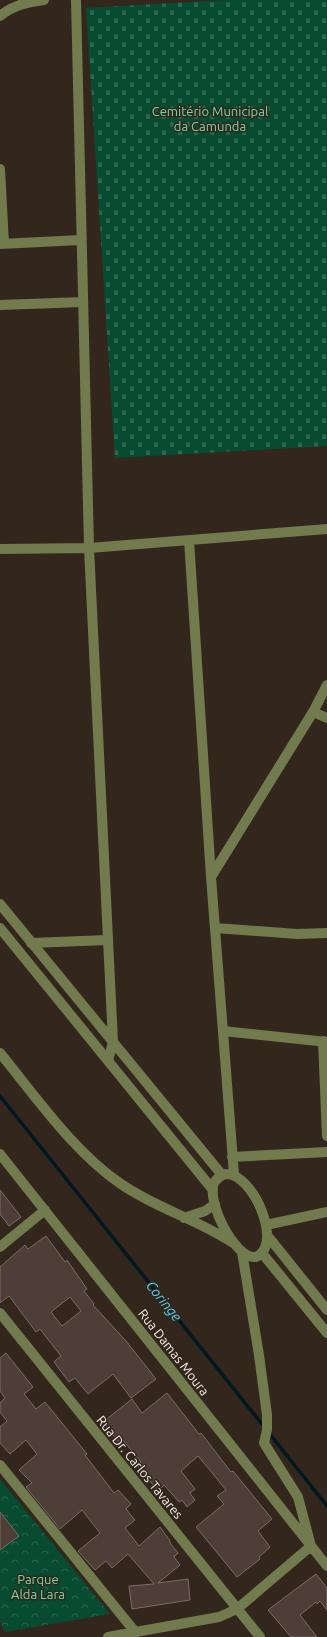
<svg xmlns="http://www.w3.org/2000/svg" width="327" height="1637" font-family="Ubuntu,sans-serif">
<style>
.cemetery{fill:url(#cemetery-stones)}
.park{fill:url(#park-crowns)}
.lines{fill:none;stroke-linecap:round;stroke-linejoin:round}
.stream{stroke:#001820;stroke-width:3.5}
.building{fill:#4d3e38;stroke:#7d6c66;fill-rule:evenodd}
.minor{stroke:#717b4e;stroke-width:10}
.labels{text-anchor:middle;stroke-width:3;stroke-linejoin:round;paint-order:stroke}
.park-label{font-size:13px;fill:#77d8a6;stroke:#32261d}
.street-label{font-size:13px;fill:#f7efe9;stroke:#32261d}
.water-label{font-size:14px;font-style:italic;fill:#54d0f2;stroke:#32261d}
</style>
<defs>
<pattern id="cemetery-stones" width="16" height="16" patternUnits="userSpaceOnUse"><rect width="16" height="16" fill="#074c30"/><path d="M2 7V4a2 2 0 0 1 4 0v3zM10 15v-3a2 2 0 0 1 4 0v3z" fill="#2c664e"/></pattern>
<pattern id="park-crowns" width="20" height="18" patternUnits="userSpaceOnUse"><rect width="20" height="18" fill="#074c30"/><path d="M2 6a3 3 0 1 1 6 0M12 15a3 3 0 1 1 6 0" fill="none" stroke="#2c664e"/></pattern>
</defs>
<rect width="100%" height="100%" fill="#32261d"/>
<path class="cemetery" d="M226 0H327V446L115 458 86 8Z"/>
<path class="park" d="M0 1479 110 1614 5 1632 0 1621Z"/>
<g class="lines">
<path class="stream" d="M0 1096 265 1428
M269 1433 327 1506"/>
</g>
<path class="building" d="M0 1190 21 1217 9 1226 0 1214Z
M46 1236 65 1262 67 1260 87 1289 84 1291 94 1304 93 1305 126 1341 156 1379 131 1398 113 1374 88 1394 75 1378 69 1382 54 1362 61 1356 40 1329 36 1332 9 1296 0 1303V1267L25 1245 28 1249ZM70 1297 81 1311 62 1326 51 1312Z
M6 1353 33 1387 24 1394 36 1409 45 1402 87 1454 85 1455 114 1493 118 1490 131 1504 126 1509 135 1520 125 1528 139 1546 160 1527 170 1541V1543L178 1553 174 1557 180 1565 158 1583 188 1579 190 1600 132 1609 129 1586 154 1584 128 1554 112 1568 106 1561 95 1570 78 1551 100 1533 82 1510 60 1529 26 1487 32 1483 19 1470 37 1454 26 1440 10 1454 0 1443V1427L7 1421 0 1412V1403L5 1398 0 1391V1358Z
M167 1393 199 1434 201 1433 231 1472 233 1471 272 1519 258 1531 270 1547 259 1557 260 1559 237 1577 196 1527 224 1504 217 1496 226 1490 209 1469 198 1456 181 1471 195 1489 190 1493 195 1500 187 1507 182 1500 179 1502 164 1485 158 1491 137 1465 141 1462 123 1440 119 1443 103 1422 132 1399 142 1413Z
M0 1512 19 1536 0 1550Z
M316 1574 327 1588V1610L320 1601 317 1604 316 1602 300 1615 317 1637H291L268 1610Z"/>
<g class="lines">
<path class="minor" d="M76 0 89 548 113 1042 108 1061
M0 16C13 5 28 2 44 0
M0 169 4 244
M0 244 81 240
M0 305 83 302
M189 540 211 877 234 1174
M0 549 89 548 327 529
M313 712 327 718
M211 877 313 712 327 685
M0 904 222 1175
M0 928 213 1190
M215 928 297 934 327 933
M31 943 108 940
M223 1031 327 1042
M323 1041 327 1136
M0 1053C36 1097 74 1152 121 1184 157 1209 200 1220 236 1245
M0 1154 327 1566
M232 1157 327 1152
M226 1174C253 1173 284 1245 256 1257 235 1260 206 1201 214 1183 217 1178 221 1175 226 1174Z
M184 1218 205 1211 215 1204
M266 1225 327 1212
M267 1235 327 1310
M0 1247 45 1210
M262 1253 327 1333
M0 1313 260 1637
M0 1465 136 1633
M108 1637 219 1617 237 1609 311 1546 298 1497 264 1443 267 1430V1415L259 1355 242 1252"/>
</g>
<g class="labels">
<g class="park-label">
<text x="210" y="116">Cemitério Municipal<tspan x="210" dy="15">da Camunda</tspan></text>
<text x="38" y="1584">Parque<tspan x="38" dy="15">Alda Lara</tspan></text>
</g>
<g class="street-label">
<text transform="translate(174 1352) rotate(52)" y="5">Rua Damas Moura</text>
<text transform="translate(140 1467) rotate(51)" y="5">Rua Dr. Carlos Tavares</text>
</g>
<g class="water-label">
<text transform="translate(164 1301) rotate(51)" y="5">Coringe</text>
</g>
</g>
</svg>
